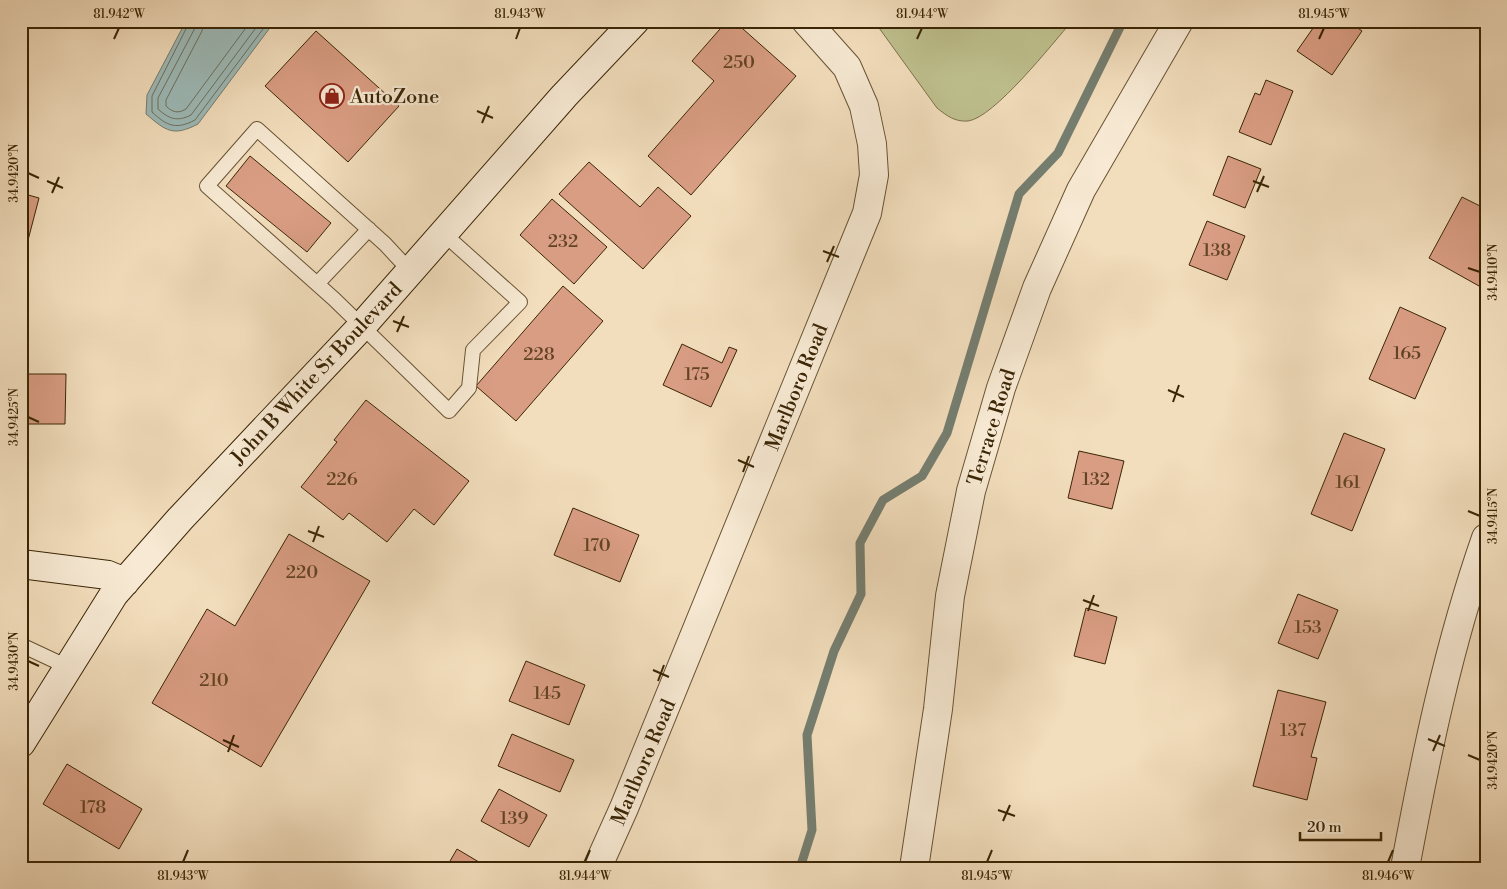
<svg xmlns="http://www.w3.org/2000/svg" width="1507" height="889" font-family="'Libre Bodoni',serif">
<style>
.green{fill:#bec08e;stroke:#7c724a}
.water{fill:#9dbab8;stroke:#757e70}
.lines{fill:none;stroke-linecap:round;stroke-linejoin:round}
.shore{stroke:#6c705e;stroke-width:1}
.stream{stroke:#757e70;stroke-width:9}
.building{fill:#d99d83;stroke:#3a2505}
.lane-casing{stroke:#685333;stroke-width:16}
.street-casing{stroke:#685333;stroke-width:30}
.secondary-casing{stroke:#3a2505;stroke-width:30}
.lane{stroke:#f7e9d3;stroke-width:14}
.street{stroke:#f7e9d3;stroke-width:28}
.secondary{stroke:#f7e9d3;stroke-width:28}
.ticks{fill:none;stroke:#3a2505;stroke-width:2}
.labels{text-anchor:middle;stroke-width:4.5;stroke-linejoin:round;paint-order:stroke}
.number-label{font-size:18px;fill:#624324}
.poi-label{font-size:20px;fill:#3a2505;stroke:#f7e9d3;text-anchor:start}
.street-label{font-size:20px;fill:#3a2505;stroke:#f7e9d3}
.neatline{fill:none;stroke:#3a2505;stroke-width:2}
.ticks-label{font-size:12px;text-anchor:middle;fill:#3a2505}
</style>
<rect width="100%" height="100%" fill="#f2ddbc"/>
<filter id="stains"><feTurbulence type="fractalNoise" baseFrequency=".004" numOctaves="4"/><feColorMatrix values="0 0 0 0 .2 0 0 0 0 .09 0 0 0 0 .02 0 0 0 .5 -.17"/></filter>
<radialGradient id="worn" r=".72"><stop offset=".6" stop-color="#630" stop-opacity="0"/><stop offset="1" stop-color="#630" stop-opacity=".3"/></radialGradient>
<path class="green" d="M874 21H1072C1053 43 994 118 968 121 955 122 947 116 937 108Z"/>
<path class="water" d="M186 21H275L198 124C173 137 166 131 146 114L147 95Z"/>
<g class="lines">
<path class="shore" d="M190 21 152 96V112C167 126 176 130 195 120L269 21
M196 21 195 28 158 98V109C169 119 177 122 191 115L261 21
M204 21 202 31 166 100V106C172 112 178 114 186 109L251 21"/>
<path class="stream" d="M800 868 812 830 807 735 834 651 861 594 860 543 883 500 922 476 947 433 1019 194 1058 153 1123 21"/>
</g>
<path class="building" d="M727 21H734L796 76 691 195 648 156 714 81 692 61Z
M1318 21H1348L1362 31 1332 75 1297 51Z
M316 31 399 106 348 162 265 86Z
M1266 80 1293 91 1271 145 1239 132 1255 93 1260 95Z
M250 156 331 223 307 252 226 186Z
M1228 156 1261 169 1245 208 1213 195Z
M589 162 640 207 658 187 691 216 643 269 559 194Z
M21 193 39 198 27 244 21 242Z
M1462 197 1486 209V274L1479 286 1429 258Z
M552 199 607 247 574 284 520 235Z
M1207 221 1245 236 1227 280 1189 265Z
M563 286 603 321 516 421 476 386Z
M1400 307 1446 328 1415 399 1369 379Z
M682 344 722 363 729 347 737 350 711 407 663 385Z
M21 374H66L65 424H21Z
M366 400 469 481 434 525 414 509 387 542 349 513 343 520 301 487 337 442 334 440Z
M1344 433 1385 449 1352 531 1311 514Z
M1079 451 1124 461 1112 509 1068 498Z
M573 508 639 535 620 582 554 555Z
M289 534 370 581 261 767 152 703 207 609 235 626Z
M1298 594 1338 610 1318 659 1278 643Z
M1086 608 1117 617 1105 664 1074 656Z
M526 661 585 685 569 725 509 701Z
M1278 690 1326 702 1311 757 1317 758 1307 800 1253 786Z
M512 734 574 760 560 792 498 766Z
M67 764 142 809 119 849 43 804Z
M499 789 547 815 529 847 481 821Z
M457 849 489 868H446Z"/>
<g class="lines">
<defs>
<path id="lane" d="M411 272 385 244 257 129 207 186 334 299 449 411 469 388 473 350 520 302 444 234
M317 284 369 229
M21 645 68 667"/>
<path id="street" d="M597 868 624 808 867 213 874 175 872 144 864 106 847 67 806 21
M914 868 938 709 950 596 971 491 1001 388 1037 288 1081 190 1179 21
M1405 868C1426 755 1448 647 1486 538"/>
<path id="secondary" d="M21 564 108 575 125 582
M21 743 114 594 180 519 362 326 564 96 635 21"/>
</defs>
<use href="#lane" class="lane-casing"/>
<use href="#street" class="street-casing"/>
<use href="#secondary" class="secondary-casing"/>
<use href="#lane" class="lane"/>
<use href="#street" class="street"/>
<use href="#secondary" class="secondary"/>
</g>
<path class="ticks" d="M114 39 119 28M516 39 520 28M917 39 922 28M1319 39 1324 28M477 111 493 118M482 123 489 106M28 173 39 178M47 181 63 188M1253 181 1269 187M1257 192 1264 176M52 193 59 177M823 251 839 257M827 262 834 246M1468 268 1480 272M393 321 409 327M397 332 404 316M1168 390 1184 397M1173 402 1179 385M28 417 39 422M738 460 754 467M743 472 749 456M1468 511 1480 516M308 531 324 537M313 542 319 526M1083 600 1099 606M1088 611 1094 595M28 661 39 666M653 670 669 677M658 681 664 665M1428 739 1445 746M223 740 239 747M1433 751 1440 735M228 752 234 735M1468 755 1480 760M998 810 1015 816M1003 821 1010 805M183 862 188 850M585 862 590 850M987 862 992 850M1388 862 1393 850"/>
<defs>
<symbol id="shop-ring" viewBox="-11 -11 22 22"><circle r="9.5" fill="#f7e9d3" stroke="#8f2418" stroke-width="1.5"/><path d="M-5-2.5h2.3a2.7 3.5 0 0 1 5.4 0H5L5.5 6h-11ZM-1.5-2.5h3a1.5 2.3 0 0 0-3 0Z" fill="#8f2418"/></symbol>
</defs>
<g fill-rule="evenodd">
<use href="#shop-ring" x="318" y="82" width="28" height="28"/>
</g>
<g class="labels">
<g class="number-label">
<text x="739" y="68">250</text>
<text x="563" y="247">232</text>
<text x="1217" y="256">138</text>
<text x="1407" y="359">165</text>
<text x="539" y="360">228</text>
<text x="697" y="380">175</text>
<text x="342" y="485">226</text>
<text x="1096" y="485">132</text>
<text x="1348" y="488">161</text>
<text x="597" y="551">170</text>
<text x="302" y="578">220</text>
<text x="1308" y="633">153</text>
<text x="214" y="686">210</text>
<text x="547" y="699">145</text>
<text x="1293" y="736">137</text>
<text x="93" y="813">178</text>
<text x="514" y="824">139</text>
</g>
<g class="poi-label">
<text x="350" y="103">AutoZone</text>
</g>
<g class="street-label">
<text transform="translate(316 373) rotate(-47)" y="7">John B White Sr Boulevard</text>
<text transform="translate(796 387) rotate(-68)" y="7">Marlboro Road</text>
<text transform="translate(991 427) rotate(-73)" y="7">Terrace Road</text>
<text transform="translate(643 762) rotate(-67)" y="7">Marlboro Road</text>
</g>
</g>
<rect width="1507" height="889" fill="none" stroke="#f2ddbc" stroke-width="55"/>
<path d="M1300 832v8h81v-8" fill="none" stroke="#3a2505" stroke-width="2.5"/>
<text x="1307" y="832" font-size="15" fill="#3a2505" stroke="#f7e9d3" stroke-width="4" paint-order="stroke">20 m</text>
<rect x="28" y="28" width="1452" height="834" class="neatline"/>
<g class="ticks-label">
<text x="119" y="18">81.942°W</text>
<text x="520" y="18">81.943°W</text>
<text x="922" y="18">81.944°W</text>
<text x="1324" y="18">81.945°W</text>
<text transform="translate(14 173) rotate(-90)" y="4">34.9420°N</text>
<text transform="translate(1493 272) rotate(-90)" y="4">34.9410°N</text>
<text transform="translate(14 417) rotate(-90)" y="4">34.9425°N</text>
<text transform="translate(1493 516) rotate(-90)" y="4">34.9415°N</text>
<text transform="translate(14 661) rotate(-90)" y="4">34.9430°N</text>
<text transform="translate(1493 760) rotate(-90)" y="4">34.9420°N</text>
<text x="183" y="880">81.943°W</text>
<text x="585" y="880">81.944°W</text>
<text x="987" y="880">81.945°W</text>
<text x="1388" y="880">81.946°W</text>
</g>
<rect width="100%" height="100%" filter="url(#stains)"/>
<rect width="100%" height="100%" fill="url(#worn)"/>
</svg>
